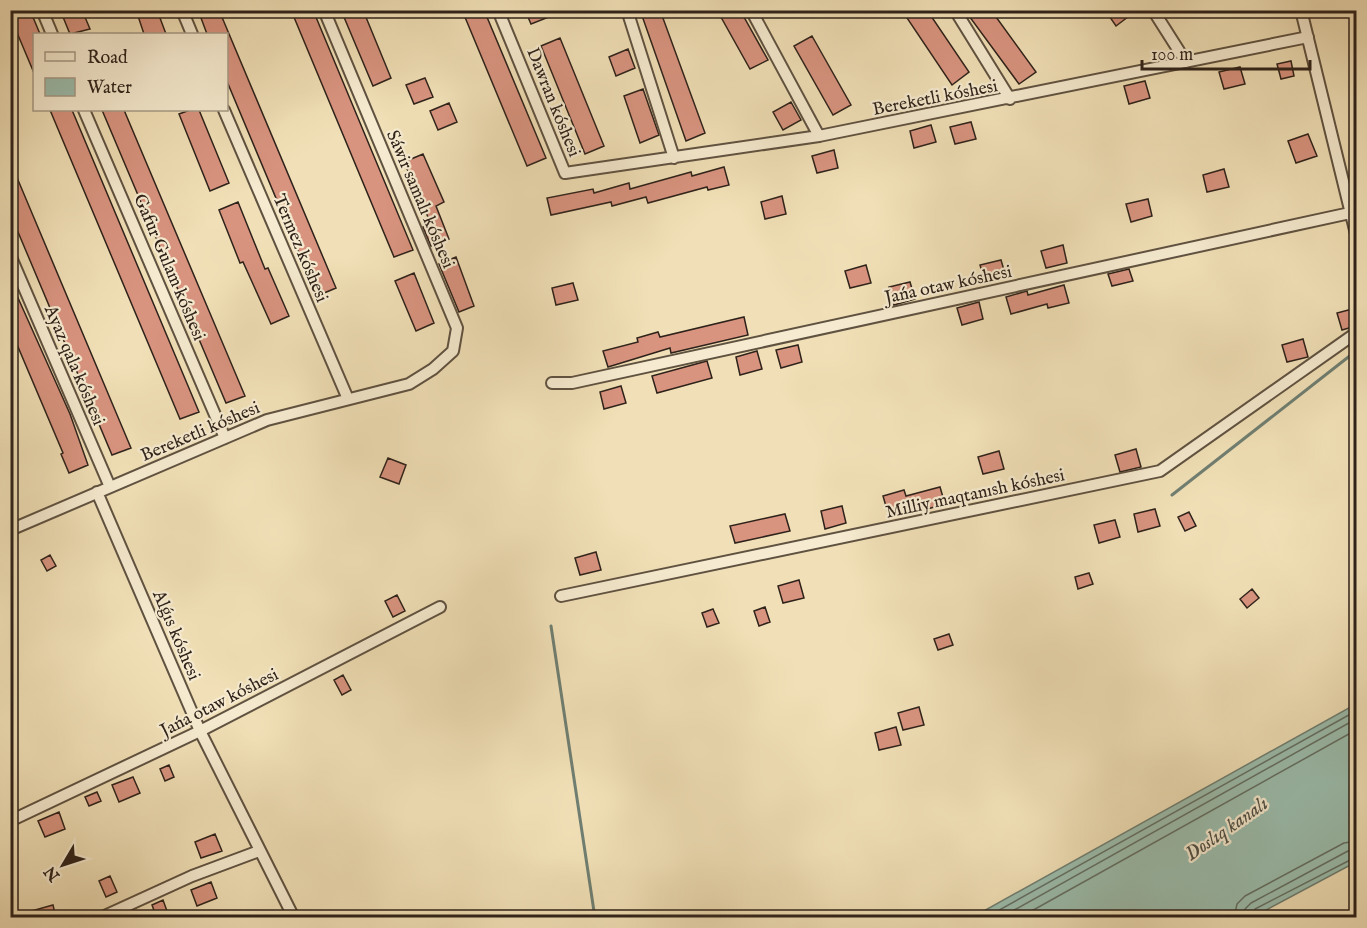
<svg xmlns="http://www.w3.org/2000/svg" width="1367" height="928" font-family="'IM FELL English',serif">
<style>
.water{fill:#9bbdad;stroke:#6f7f72;stroke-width:1.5}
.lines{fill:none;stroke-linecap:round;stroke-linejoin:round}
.shore{stroke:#647064;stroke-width:1.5}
.stream{stroke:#6f7f72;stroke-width:3}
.building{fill:#d99480;stroke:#2e221a;stroke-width:1.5}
.street-casing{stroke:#5f5241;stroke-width:14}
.street{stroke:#f6ebd0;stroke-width:10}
.labels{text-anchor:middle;stroke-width:4.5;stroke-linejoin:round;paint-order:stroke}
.street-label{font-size:18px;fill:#2e221a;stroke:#f6ebd0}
.water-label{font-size:20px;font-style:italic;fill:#4f5046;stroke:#f6ebd0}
</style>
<rect width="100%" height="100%" fill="#f1e0b7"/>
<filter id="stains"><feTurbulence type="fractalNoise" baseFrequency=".00333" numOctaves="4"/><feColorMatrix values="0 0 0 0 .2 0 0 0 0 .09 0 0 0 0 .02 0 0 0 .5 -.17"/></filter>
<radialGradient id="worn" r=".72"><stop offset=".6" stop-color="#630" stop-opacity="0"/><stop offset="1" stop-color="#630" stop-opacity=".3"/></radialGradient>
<path class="water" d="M1356 704V862L1253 917H973Z"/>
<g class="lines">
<path class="shore" d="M985 918 1356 711
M1000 918 1356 719
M1019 918 1356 730
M1234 918 1237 904 1245 896 1344 843 1356 841
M1243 918 1245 909 1251 903 1348 851 1356 850
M1251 918 1255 909 1356 857"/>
<path class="stream" d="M1172 495 1356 351
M551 626 595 918"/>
</g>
<path class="building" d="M10 10H30L40 34H34V73L10 16Z
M82 10 90 29 70 34 63 17Z
M136 10H157L166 34H144Z
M198 10H219L224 22 336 288 317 296 226 79V34H207Z
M291 10H313L413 250 394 257Z
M341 10H363L391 78 373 86Z
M462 10H484L546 158 527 166Z
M525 10H564V11L531 24Z
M640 10H660L705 133 686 141Z
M717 10H740L768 60 750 69Z
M917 10H927L969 72 952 85 907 18Z
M977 10H991L1036 72 1019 84 969 16Z
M1105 10H1137L1116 26Z
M812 36 851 105 833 115 794 46Z
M560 38 604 146 585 154 541 46Z
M628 49 635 68 616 76 609 57Z
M1291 61 1294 76 1281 79 1277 64Z
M1240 67 1245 84 1224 89 1219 72Z
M425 78 433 97 414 104 406 85Z
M1145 81 1150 98 1129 104 1124 86Z
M643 89 659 135 640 143 624 96Z
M791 102 801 120 783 130 773 112Z
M449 103 457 122 438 130 430 111Z
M50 110H72L199 412 180 419Z
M102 110H124L245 396 226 403Z
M190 110H199L229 183 210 191 179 114Z
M971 122 976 139 955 144 950 127Z
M931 125 936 142 914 148 910 131Z
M1308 134 1317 156 1296 163 1288 141Z
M834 150 838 168 817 173 812 156Z
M423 154 444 202 436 206 449 239 431 246 423 227 431 224 404 162Z
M10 161 131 448 112 455 10 213Z
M724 167 729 185 708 190 707 187 648 203 646 197 612 206 611 202 551 215 547 198 593 189 594 193 629 183 630 189 691 172 692 176Z
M1224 169 1229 187 1207 192 1203 175Z
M782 196 786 214 765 219 761 202Z
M1148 199 1152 216 1131 222 1126 204Z
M238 202 265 269 268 268 289 316 271 324 243 262 240 263 219 210Z
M1063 245 1067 263 1046 268 1041 251Z
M456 257 474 306 459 312 439 264Z
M1001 260 1006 277 985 282 980 265Z
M866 265 871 283 850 288 845 271Z
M1129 269 1133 281 1112 286 1108 274Z
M414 273 434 323 416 331 395 281Z
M10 280 70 414 88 465 69 473 61 454 63 453 10 328Z
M910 282 915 299 894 305 889 287Z
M573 283 578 300 556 305 552 288Z
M1064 285 1069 303 1048 308 1047 304 1011 314 1006 297 1027 291 1028 295Z
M979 302 983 319 962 325 957 308Z
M1356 308V326L1342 330 1337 313Z
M744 317 748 335 671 353 670 348 608 367 603 351 638 342 637 338 658 332 660 337Z
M1303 339 1308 357 1287 362 1282 345Z
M798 345 802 362 781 368 776 350Z
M757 351 762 369 740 375 736 357Z
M707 361 712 378 657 393 652 376Z
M621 386 626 403 604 409 600 392Z
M1136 449 1141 467 1120 472 1115 455Z
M999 451 1004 469 983 474 978 457Z
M388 458 406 465 399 484 380 477Z
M940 487 945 504 924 510 922 504 888 513 883 496 904 490 906 496Z
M842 506 846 523 825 529 821 511Z
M1155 509 1160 526 1138 532 1134 514Z
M1189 512 1196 526 1185 531 1178 517Z
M785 514 790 531 735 543 730 526Z
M1115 520 1120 537 1099 543 1094 525Z
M596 552 601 570 580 575 575 558Z
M50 555 56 566 47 571 41 560Z
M1089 573 1093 584 1078 589 1075 577Z
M799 580 804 598 783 603 778 586Z
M1252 589 1259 598 1247 608 1240 599Z
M397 595 405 611 393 617 385 601Z
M765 607 770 622 759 626 754 611Z
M713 609 719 623 707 627 702 613Z
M949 634 953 645 938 650 934 639Z
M343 675 351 690 342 695 334 680Z
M919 707 924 725 903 730 898 713Z
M896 727 901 745 879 750 875 733Z
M169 765 174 777 165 781 160 769Z
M133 777 140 793 119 802 112 785Z
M97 792 101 801 89 806 85 797Z
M59 812 65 829 45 837 38 821Z
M215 834 222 851 201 858 195 842Z
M110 876 117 892 106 897 99 881Z
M211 882 217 898 197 906 191 890Z
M163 900 167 911 156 916 152 905Z
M53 905 56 918H18L17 915Z"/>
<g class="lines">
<defs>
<path id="street" d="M42 10 52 34
M182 10 192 34
M498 10 565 173 819 136 1308 37
M627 10 674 158
M751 10 819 136
M955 10 1010 99
M1153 10 1186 62
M1301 10 1356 234
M84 110 225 438
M224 110 348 399
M10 255 110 487
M552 383H572L1350 213
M97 492 200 731 294 918
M10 530 267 420 409 384 433 369 453 351 457 328 324 10
M561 596 1160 471 1356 333
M10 821 200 731 440 607
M100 918 192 876 259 851"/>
</defs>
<use href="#street" class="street-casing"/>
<use href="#street" class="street"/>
</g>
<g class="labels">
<g class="street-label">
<text transform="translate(935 97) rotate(-11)" y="6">Bereketli kóshesi</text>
<text transform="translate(554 102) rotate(68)" y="6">Dawran kóshesi</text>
<text transform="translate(421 199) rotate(67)" y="6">Sáwir samalı kóshesi</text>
<text transform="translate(301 248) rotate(67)" y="6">Termez kóshesi</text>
<text transform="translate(170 267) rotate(67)" y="6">Gafur Gulam kóshesi</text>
<text transform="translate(948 284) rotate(-12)" y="6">Jańa otaw kóshesi</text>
<text transform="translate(75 365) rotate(67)" y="6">Ayaz qala kóshesi</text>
<text transform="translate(200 431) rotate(-23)" y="6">Bereketli kóshesi</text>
<text transform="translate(975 493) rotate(-12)" y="6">Milliy maqtanısh kóshesi</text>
<text transform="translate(177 635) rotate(67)" y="6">Alǵıs kóshesi</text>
<text transform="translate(219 702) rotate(-27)" y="6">Jańa otaw kóshesi</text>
</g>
<g class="water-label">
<text transform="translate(1226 828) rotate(-35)" y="7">Doslıq kanalı</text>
</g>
</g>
<rect width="1367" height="928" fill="none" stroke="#f1e0b7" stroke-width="36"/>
<rect x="12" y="12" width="1343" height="904" fill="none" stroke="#2e221a" stroke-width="3"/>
<rect x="18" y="18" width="1331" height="892" fill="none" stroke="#2e221a" stroke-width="1.5"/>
<rect x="33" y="33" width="195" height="78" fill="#f6ebd0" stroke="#a69b87" stroke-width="1.5"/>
<rect x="45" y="52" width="30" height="9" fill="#f6ebd0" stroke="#a69b87" stroke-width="1.5"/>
<text x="87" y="63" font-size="18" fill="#2e221a">Road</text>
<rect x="45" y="78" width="30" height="18" fill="#9bbdad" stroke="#a69b87" stroke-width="1.5"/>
<text x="87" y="93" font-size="18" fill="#2e221a">Water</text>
<g transform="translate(63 865) rotate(231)" stroke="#f6ebd0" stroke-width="4.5" paint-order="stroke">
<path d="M0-4.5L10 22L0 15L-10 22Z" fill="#2e221a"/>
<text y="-9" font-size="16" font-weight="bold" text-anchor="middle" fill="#2e221a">N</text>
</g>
<path d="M1142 60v9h168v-9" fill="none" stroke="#2e221a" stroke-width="3"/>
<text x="1151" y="60" font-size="18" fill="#2e221a" stroke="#f6ebd0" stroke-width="4.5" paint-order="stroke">100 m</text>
<rect width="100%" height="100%" filter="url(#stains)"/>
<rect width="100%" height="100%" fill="url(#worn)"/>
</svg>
